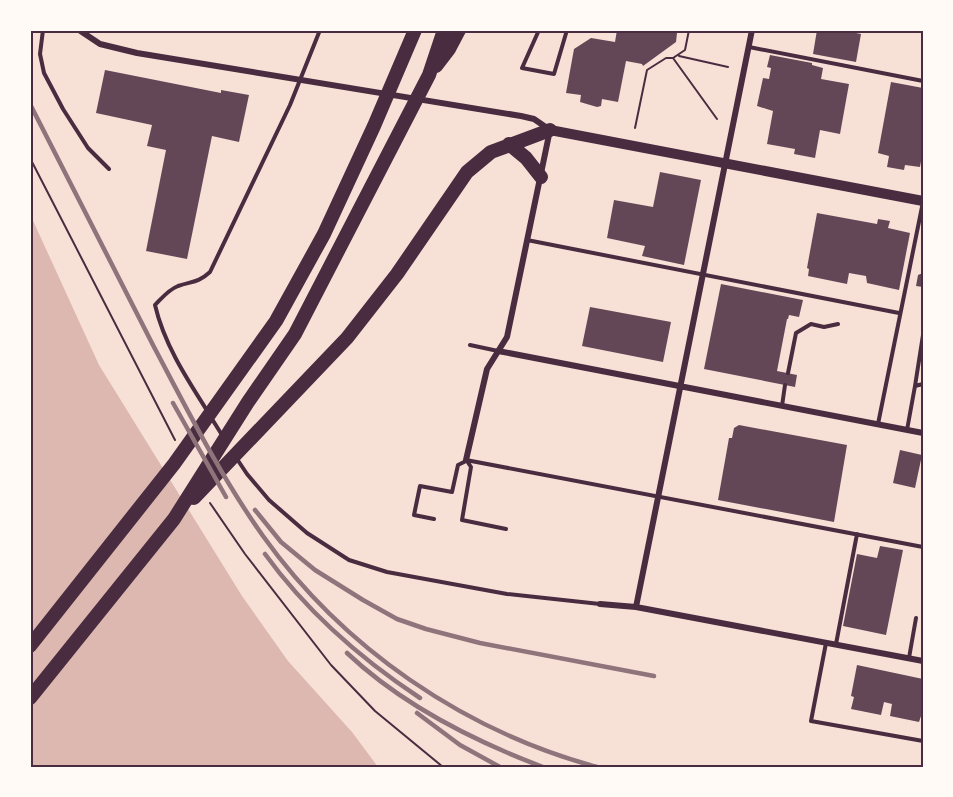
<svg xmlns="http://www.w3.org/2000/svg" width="953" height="797" font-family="Manrope,sans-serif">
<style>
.water{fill:#dcb8b0}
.building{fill:#644757}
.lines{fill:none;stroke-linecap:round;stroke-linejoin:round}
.path{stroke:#4a2c40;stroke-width:2}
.service{stroke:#4a2c40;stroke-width:4}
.minor{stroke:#4a2c40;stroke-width:6}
.secondary{stroke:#4a2c40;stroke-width:10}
.motorway{stroke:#4a2c40;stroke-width:14}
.rail{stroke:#8f747c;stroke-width:4.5}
.neatline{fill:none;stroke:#4a2c40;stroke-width:2}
</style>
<rect width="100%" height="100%" fill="#f7e1d7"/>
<path class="water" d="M30 214 99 365 242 596 288 661 352 732 378 767H30Z"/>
<path class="building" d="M617 30H682L677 33 676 42 643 66 642 64 626 61 618 102 602 99 601 106 597 107 580 102 581 95 566 93 574 49 591 38 615 42Z
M817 30H857L856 33 861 34 856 62 813 54Z
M770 55 812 63V65L823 68 821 79 849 84 840 134 820 130 815 158 794 154 795 149 767 144 773 111 757 106 763 78 769 79 771 68 767 67Z
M105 70 221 93V90L249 95 239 142 212 136 187 259 146 251 166 150 147 146 152 125 96 113Z
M891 82 923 88V150L920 167 905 165 904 170 887 167 889 156 878 153Z
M660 172 701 180 684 265 642 256 645 246 607 238 614 200 653 207Z
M817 213 877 224 878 219 890 221 888 228 910 233 899 290 867 283 866 276 849 273 847 284 808 276 809 269 807 268Z
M923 273V287L916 286 918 275Z
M721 284 803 300 799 317 789 315 788 319H787L777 371 797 375 795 387 704 369Z
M590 307 671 322 663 362 582 346Z
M739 425 847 445 834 522 718 500 729 438H732L734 428Z
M900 450 922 455 915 488 893 483Z
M880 546 903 550 886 635 843 626 857 554 877 558Z
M857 665 923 679V710L919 722 890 716 892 704 884 702 881 715 851 709 854 697 851 696Z"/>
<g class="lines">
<path class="path" d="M679 56 728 67
M673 58 717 119
M635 128 647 70 666 58H673L685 50 689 30
M30 158 175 440
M210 503 245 554 331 665 375 711 443 767"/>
<path class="service" d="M43 30 40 54 44 73 63 109 88 148 109 169
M539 30 522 68 554 74 567 30
M749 47 923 81
M527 240 899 313
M470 345 498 351
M788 373 796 333 811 324 824 327 838 324
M915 386 923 335
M782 406 785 385
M208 412C187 379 164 344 155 305 162 298 168 290 178 286 192 281 198 283 210 272L290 105 320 30
M212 419 222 435
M878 424 923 202
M907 430 915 386 923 384
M237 459 247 474 269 500 307 533 349 560 387 572 507 594 600 604
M466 460 923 547
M467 461 471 467 462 520 506 529
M434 519 414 515 420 486 452 492 458 465 466 461
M826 643 811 721 923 741
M836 644 857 534
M909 658 916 618"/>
<path class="minor" d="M79 30 100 44 137 53 521 116 534 119 550 130 507 337 487 369 466 460
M498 351 923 433
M600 604 636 607 923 661
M636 607 752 30"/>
<path class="secondary" d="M550 130 923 201"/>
<path class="motorway" d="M436 66 449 49 459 30
M509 144 526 158 541 177
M194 498 347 338 397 274 467 172 491 152 550 130
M30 646 174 464 276 321 324 234 374 126 415 30
M30 698 174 519 248 402 295 334 429 75 444 30"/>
<path class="rail" d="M30 104C71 185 112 266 154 347 188 411 221 477 263 536 343 648 464 731 597 767
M173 403 226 497
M255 510 281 542 315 570 363 600 397 619 426 629 480 643 654 676
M265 554C307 612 361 659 420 698
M347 653C401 704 474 741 543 767
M417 713 460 745 500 767"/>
</g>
<rect width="953" height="797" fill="none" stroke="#fffaf5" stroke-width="63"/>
<rect x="32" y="32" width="890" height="734" class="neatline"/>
</svg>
